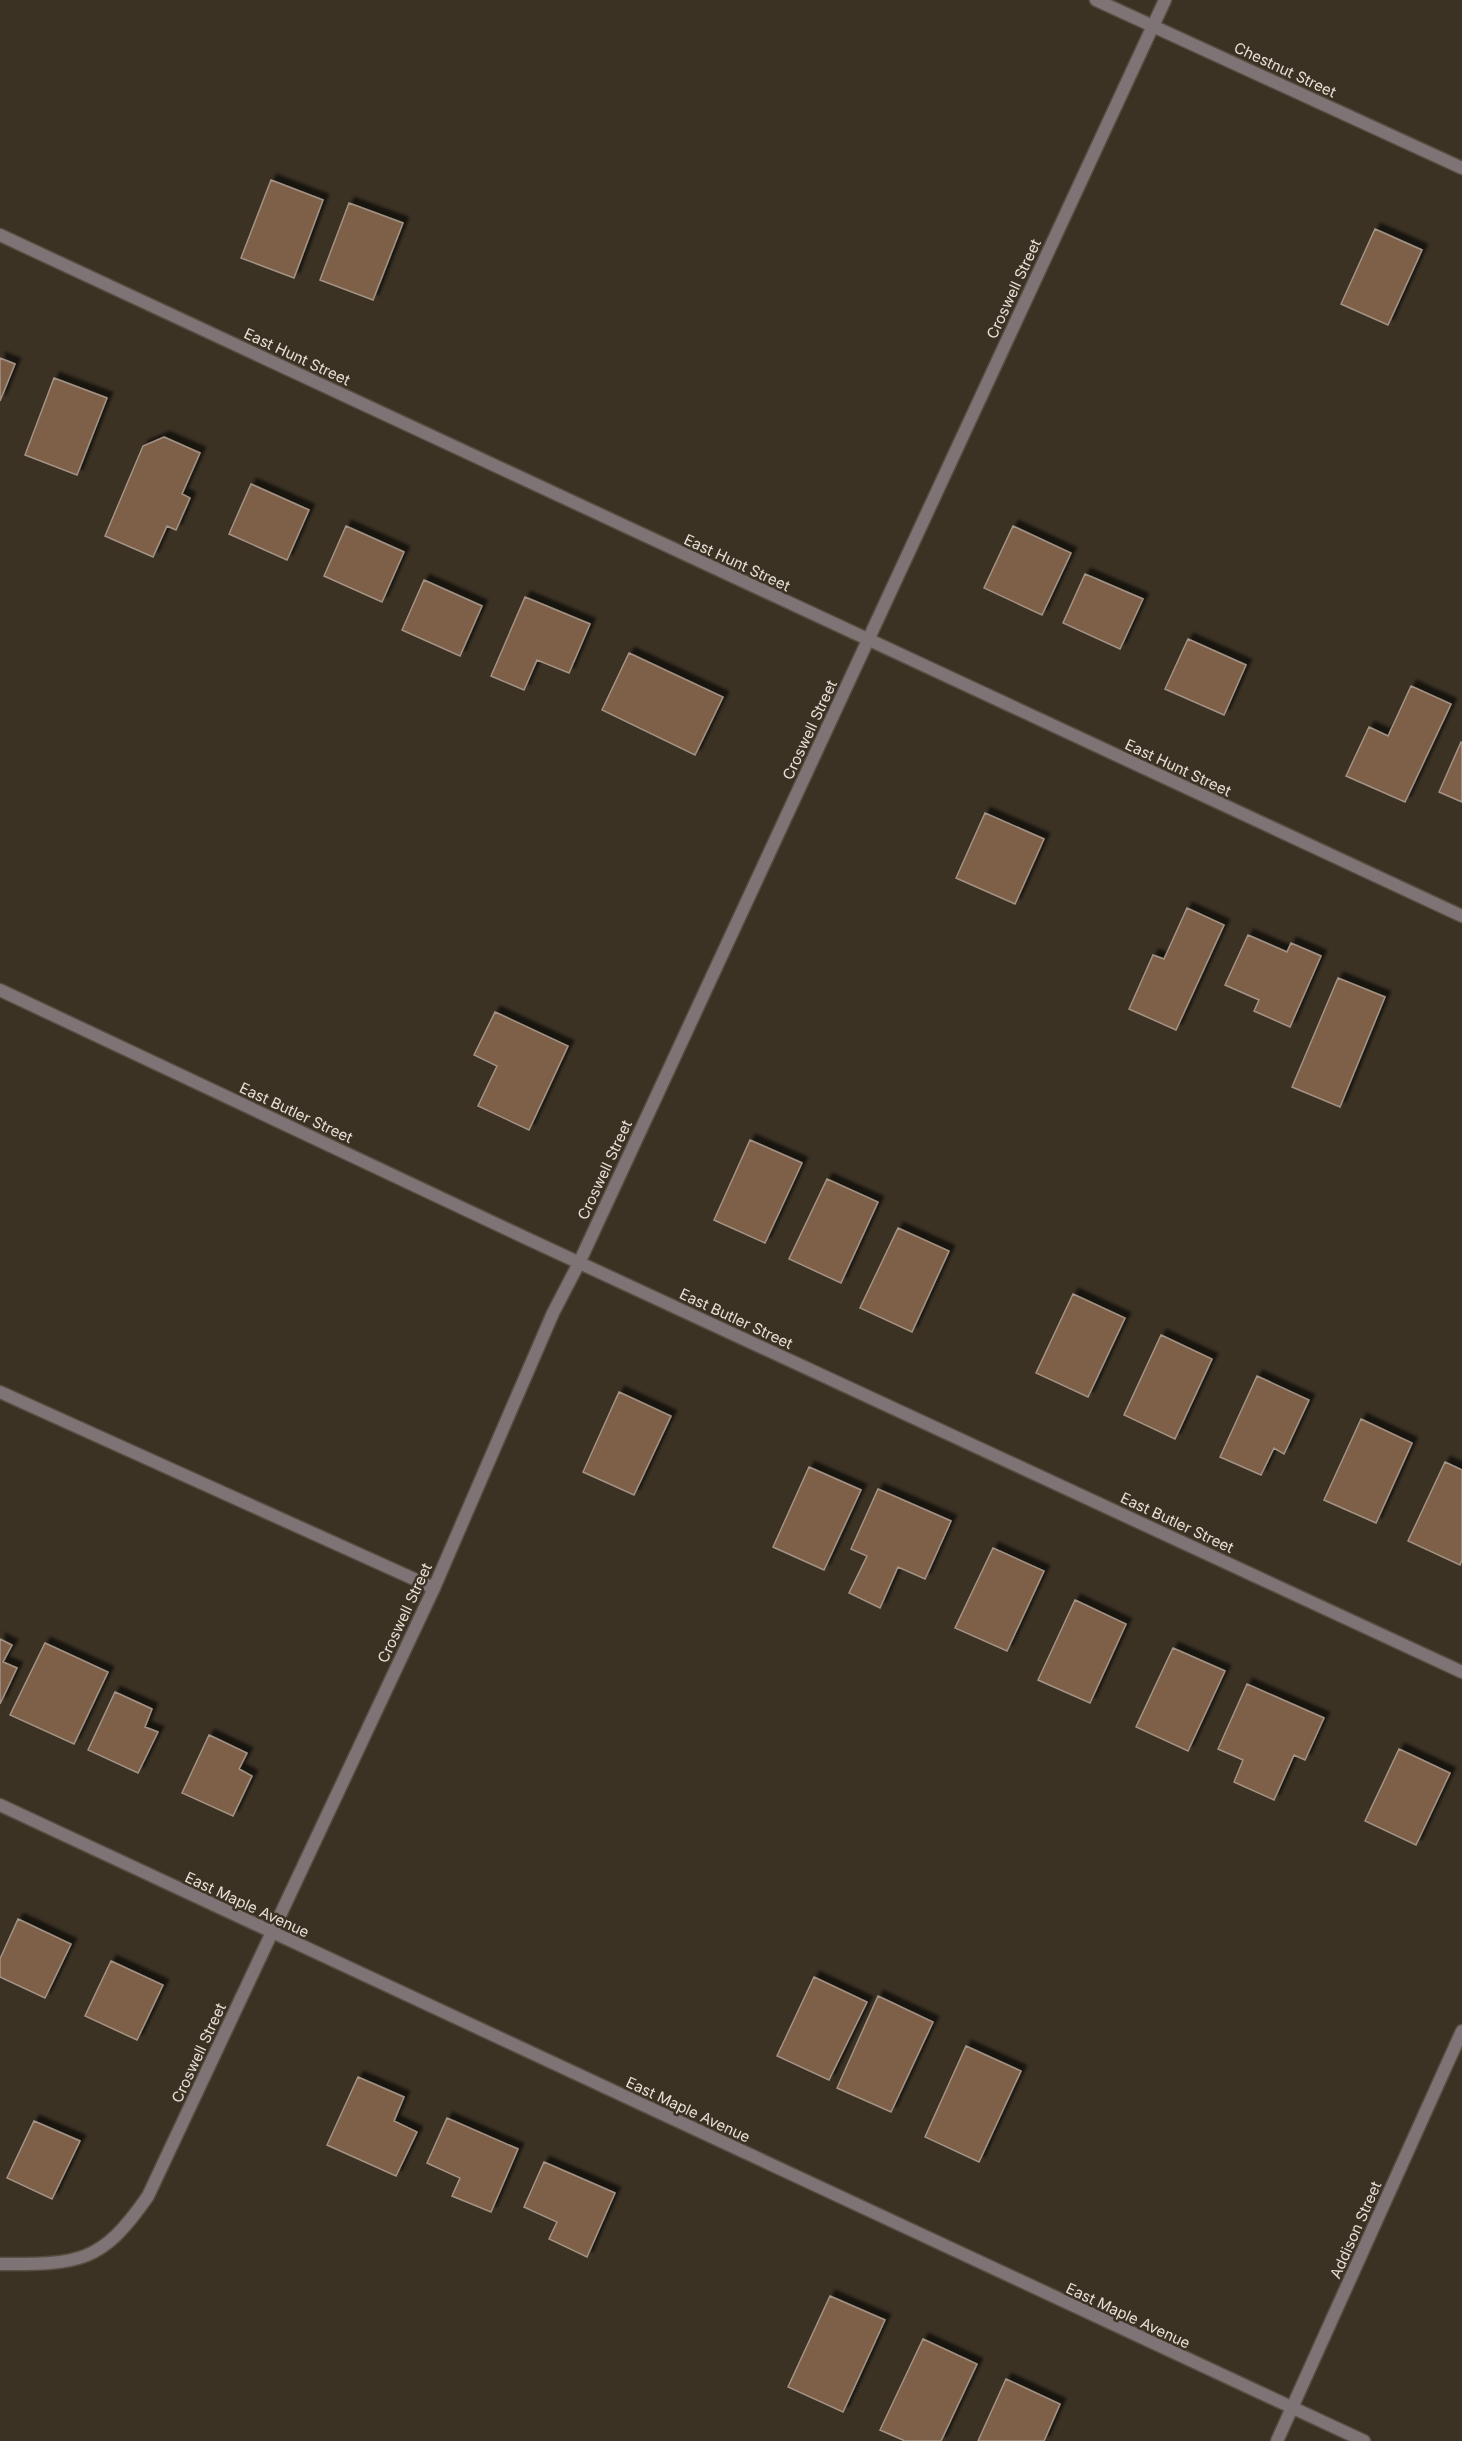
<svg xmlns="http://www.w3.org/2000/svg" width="1462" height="2441" font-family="Inter,sans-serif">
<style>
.building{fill:#7e5f46;stroke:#a39386;stroke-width:1.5;filter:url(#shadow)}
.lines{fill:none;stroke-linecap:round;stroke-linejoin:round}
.service-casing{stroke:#564e41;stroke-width:15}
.minor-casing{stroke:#564e41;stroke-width:15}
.service{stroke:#7e7475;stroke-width:12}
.minor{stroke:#7e7475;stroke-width:12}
.labels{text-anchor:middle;stroke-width:5;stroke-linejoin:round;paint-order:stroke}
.street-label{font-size:15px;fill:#e6e0d7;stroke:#3b3224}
</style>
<defs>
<filter id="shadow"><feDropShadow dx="5.5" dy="-5.5" stdDeviation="1.5" flood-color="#0009"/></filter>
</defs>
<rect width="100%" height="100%" fill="#3b3224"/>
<path class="building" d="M271 180 323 200 294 278 241 258Z
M349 203 403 223 373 300 320 280Z
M1375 229 1422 250 1388 325 1341 304Z
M0 358 15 364 0 401Z
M54 378 107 398 77 475 25 455Z
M164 437 200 453 182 494 190 498 176 530 167 526 153 557 105 536 143 446Z
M251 484 309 510 287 560 229 534Z
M346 526 404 552 382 602 324 576Z
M1013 526 1071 553 1042 615 984 588Z
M1085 574 1143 599 1120 649 1063 623Z
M424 580 482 606 460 656 402 630Z
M525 597 590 624 569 673 537 660 524 690 491 676Z
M1188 639 1246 665 1224 715 1165 689Z
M629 653 723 697 695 755 602 710Z
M1411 686 1451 704 1405 802 1346 776 1369 727 1388 736Z
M1461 742 1462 743V802L1439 792Z
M985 813 1044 839 1015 904 956 878Z
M1187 908 1224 925 1176 1030 1129 1009 1153 955 1164 959Z
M1248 935 1287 952 1291 943 1321 956 1290 1027 1254 1011 1259 1000 1225 985Z
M1338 978 1385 997 1340 1107 1292 1087Z
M495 1012 568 1046 529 1130 478 1106 497 1066 474 1055Z
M750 1140 802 1163 765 1243 714 1220Z
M827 1179 878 1202 841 1283 789 1259Z
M898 1228 949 1251 912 1332 860 1308Z
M1073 1294 1125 1318 1088 1397 1036 1373Z
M1161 1335 1212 1359 1175 1439 1124 1415Z
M1257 1376 1309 1400 1284 1454 1274 1448 1261 1475 1220 1457Z
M619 1392 671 1416 634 1495 583 1472Z
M1361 1419 1412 1443 1376 1523 1324 1500Z
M1445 1462 1462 1470V1560L1460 1565 1408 1541Z
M809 1467 861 1490 824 1570 773 1547Z
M878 1489 951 1521 925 1579 898 1567 880 1608 849 1593 867 1556 851 1549Z
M993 1548 1044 1571 1007 1651 955 1628Z
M1075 1600 1126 1624 1090 1703 1038 1680Z
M0 1639 12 1645 3 1662 17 1668 0 1704Z
M45 1643 108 1672 74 1744 10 1715Z
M1173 1648 1225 1671 1188 1751 1136 1727Z
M1247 1684 1324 1718 1305 1760 1294 1755 1274 1800 1234 1782 1243 1760 1218 1749Z
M115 1692 152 1709 145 1727 158 1732 138 1773 88 1750Z
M209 1735 247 1753 239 1769 252 1776 233 1816 182 1793Z
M1399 1749 1450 1773 1416 1845 1365 1821Z
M18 1919 71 1944 45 1998 0 1977V1959Z
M111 1961 163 1985 137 2040 85 2016Z
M814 1977 867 2002 829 2080 777 2056Z
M878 1996 933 2022 891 2112 837 2088Z
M966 2046 1021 2071 979 2162 925 2137Z
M358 2077 404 2097 394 2121 417 2132 396 2176 327 2145Z
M447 2118 518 2149 491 2212 452 2196 460 2178 427 2163Z
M34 2121 80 2141 52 2199 7 2178Z
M544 2162 615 2193 587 2257 549 2239 557 2222 524 2207Z
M830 2296 885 2320 843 2412 788 2387Z
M923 2339 977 2364 941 2441H905L880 2430Z
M1006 2379 1060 2404 1044 2441H978Z"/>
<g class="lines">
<defs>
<path id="service" d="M0 1392 434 1588"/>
<path id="minor" d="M1096 0 1462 168
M0 235 1462 916
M0 990 528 1239 1462 1672
M0 1805 1364 2441
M0 2264C79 2264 101 2264 148 2196L434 1588 553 1313 579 1263 1165 0
M1277 2441 1462 2031"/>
</defs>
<use href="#service" class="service-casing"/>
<use href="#minor" class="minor-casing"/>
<use href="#service" class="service"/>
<use href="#minor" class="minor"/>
</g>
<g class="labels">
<g class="street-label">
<text transform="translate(1285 70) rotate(25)" y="5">Chestnut Street</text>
<text transform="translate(1014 289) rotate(-65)" y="5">Croswell Street</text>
<text transform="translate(297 357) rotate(25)" y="5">East Hunt Street</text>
<text transform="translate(737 563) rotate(25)" y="5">East Hunt Street</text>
<text transform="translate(810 730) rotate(-65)" y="5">Croswell Street</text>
<text transform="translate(1178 768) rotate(25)" y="5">East Hunt Street</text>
<text transform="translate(296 1113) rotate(25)" y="5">East Butler Street</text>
<text transform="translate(605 1170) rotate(-65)" y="5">Croswell Street</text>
<text transform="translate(736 1319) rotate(25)" y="5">East Butler Street</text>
<text transform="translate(1177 1523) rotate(25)" y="5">East Butler Street</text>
<text transform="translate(405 1613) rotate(-65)" y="5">Croswell Street</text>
<text transform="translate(247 1905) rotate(25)" y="5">East Maple Avenue</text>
<text transform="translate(199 2053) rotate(-65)" y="5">Croswell Street</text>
<text transform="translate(688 2110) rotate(25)" y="5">East Maple Avenue</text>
<text transform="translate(1356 2230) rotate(-66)" y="5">Addison Street</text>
<text transform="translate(1128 2316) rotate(25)" y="5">East Maple Avenue</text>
</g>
</g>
</svg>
